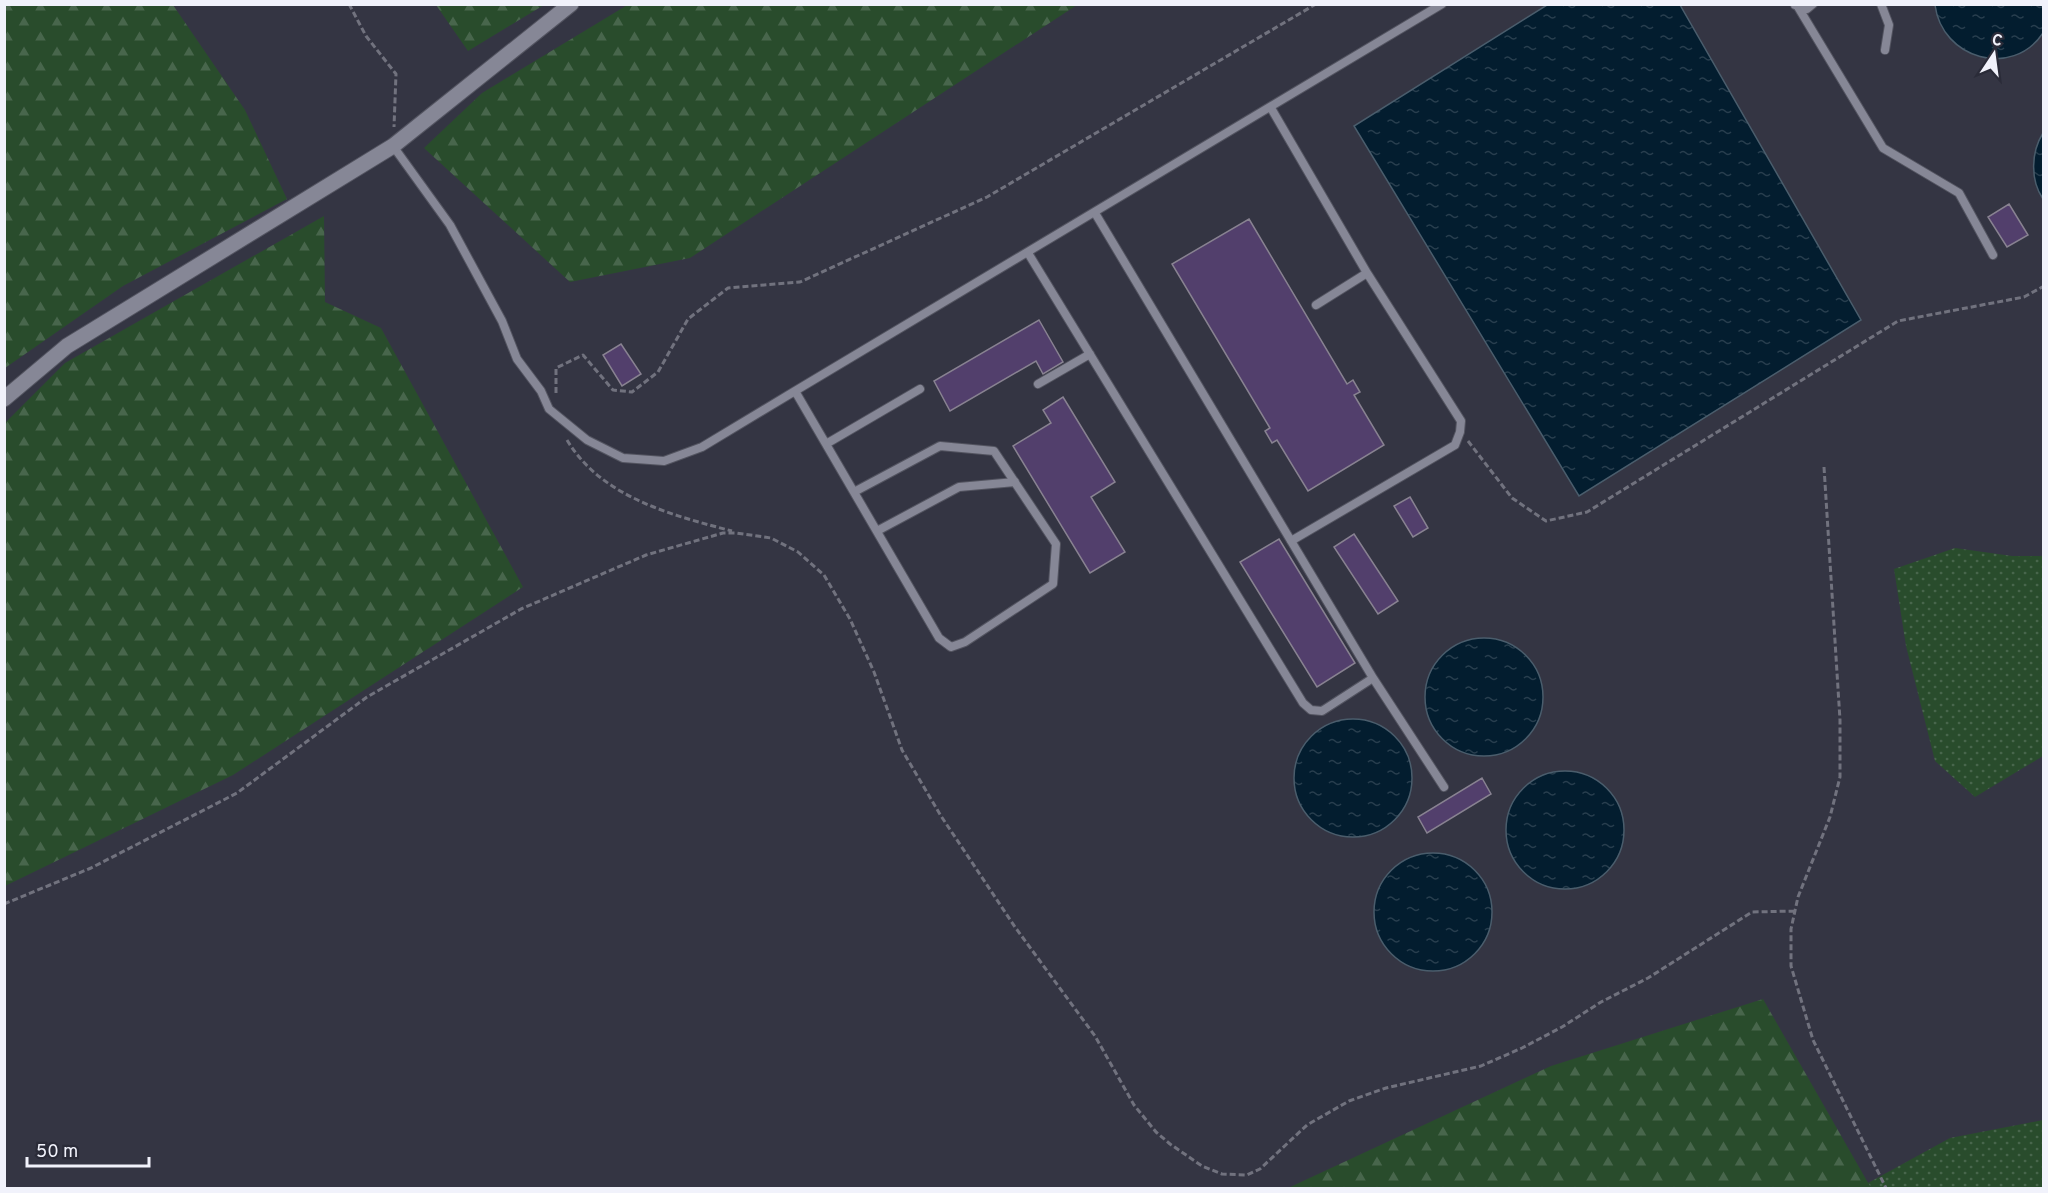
<svg xmlns="http://www.w3.org/2000/svg" width="2048" height="1193" font-family="Overpass,sans-serif">
<style>
.grass{fill:url(#grass-dots)}
.forest{fill:url(#forest-firs)}
.water{fill:url(#water-ripples);stroke:#4a5d6c;stroke-width:1.5}
.building{fill:#523f6c;stroke:#888291;stroke-width:1.5}
.lines{fill:none;stroke-linecap:round;stroke-linejoin:round}
.service-casing{stroke:#535460;stroke-width:10}
.minor-casing{stroke:#535460;stroke-width:17}
.path{stroke:#71727e;stroke-width:3;stroke-dasharray:6 3;stroke-linecap:butt}
.service{stroke:#868796;stroke-width:8}
.minor{stroke:#868796;stroke-width:15}
</style>
<defs>
<pattern id="grass-dots" width="8" height="8" patternUnits="userSpaceOnUse" patternTransform="scale(1.5)"><rect width="8" height="8" fill="#294c2c"/><path d="M2 2h.1M6 6h.1" fill="none" stroke="#48664c" stroke-width="1.8" stroke-linecap="round"/></pattern>
<pattern id="forest-firs" width="22" height="20" patternUnits="userSpaceOnUse" patternTransform="scale(1.5)"><rect width="22" height="20" fill="#294c2c"/><path d="M5 1l3.5 6h-7zM16 11l3.5 6h-7z" fill="#48664c"/></pattern>
<pattern id="water-ripples" width="26" height="14" patternUnits="userSpaceOnUse" patternTransform="scale(1.5)"><rect width="26" height="14" fill="#031d2f"/><path d="M2 4q2-2 4 0t4 0M15 11q2-2 4 0t4 0" fill="none" stroke="#283e4e"/></pattern>
</defs>
<rect width="100%" height="100%" fill="#343543"/>
<path class="grass" d="M1955 548 2012 556H2043V756L1975 797 1935 761 1906 646 1894 569Z
M2043 1120V1188H1871L1868 1183 1950 1138Z"/>
<path class="forest" d="M5 4 173 5 245 110 287 199 123 286 5 368Z
M629 4H1077V5L690 258 570 282 424 148 482 93Z
M436 5H544L468 51Z
M324 216 325 302 381 328 523 587 233 775 5 886V423L65 363Z
M1763 999 1871 1188H1288L1551 1066Z"/>
<path class="water" d="M1547 5H1680L1861 320 1579 496 1354 126Z
M1935 5H2043V33C2012 79 1942 59 1935 5Z
M2043 133V199C2030 180 2031 152 2043 133Z
M1425 697a59 59 0 1 1 118 0a59 59 0 1 1-118 0Z
M1294 778a59 59 0 1 1 118 0a59 59 0 1 1-118 0Z
M1506 830a59 59 0 1 1 118 0a59 59 0 1 1-118 0Z
M1374 912a59 59 0 1 1 118 0a59 59 0 1 1-118 0Z"/>
<path class="building" d="M2009 204 2028 235 2007 247 1988 217Z
M1249 219 1347 384 1353 380 1360 392 1354 395 1384 445 1308 491 1277 440 1272 443 1265 431 1270 428 1172 264Z
M1039 320 1063 362 1043 374 1036 361 950 411 934 381Z
M621 344 641 374 622 386 603 355Z
M1063 397 1115 482 1091 497 1125 552 1090 573 1013 446 1051 423 1043 410Z
M1410 497 1428 528 1413 537 1394 506Z
M1354 534 1398 601 1378 614 1334 547Z
M1279 539 1355 663 1317 687 1240 562Z
M1482 778 1491 794 1427 833 1418 817Z"/>
<g class="lines">
<defs>
<path id="service" d="M1881 4 1889 25 1885 50
M1795 5 1807 9 1813 4
M1798 7 1883 148 1959 193 1993 255
M1271 108 1367 273 1461 421 1460 432 1455 445 1291 541
M393 146 450 225 502 321 517 359 541 391 549 409 587 440 623 458 664 461 702 447 795 391
M1095 213 1373 678 1444 787
M1028 253 1303 703 1311 710 1322 711 1373 678
M1316 305 1367 273
M1038 384 1090 354
M826 444 920 389
M854 492 940 446 994 451 1056 544 1053 584 965 642 951 647 939 638C891 556 843 473 795 391L1442 4
M877 531 959 487 1015 482"/>
<path id="minor" d="M4 399 67 346 393 146 571 4"/>
</defs>
<use href="#service" class="service-casing"/>
<use href="#minor" class="minor-casing"/>
<path class="path" d="M349 4 366 36 396 74 394 127
M556 393V368L583 355 613 390 632 392 658 372 688 319 728 288 800 282 987 197 1316 4
M567 440C601 497 671 515 732 531
M1468 441 1512 498 1546 521 1587 512 1898 321 2024 297 2044 286
M1824 467 1840 720V777L1830 817 1798 897 1791 929V966L1813 1040 1886 1188
M4 904 91 868 237 793 367 697 521 609 646 555 723 533H736L771 538 798 552 824 575 850 619 874 672 902 750 941 816 1015 927 1095 1036 1134 1105 1156 1132 1170 1144 1202 1166 1222 1174 1247 1175 1260 1169 1307 1125 1349 1101 1386 1088 1481 1066 1522 1048 1562 1027 1601 1002 1648 978 1752 912 1795 911"/>
<use href="#service" class="service"/>
<use href="#minor" class="minor"/>
</g>
<rect width="2048" height="1193" fill="none" stroke="#f1f2fb" stroke-width="12"/>
<g transform="translate(1994 54) rotate(13)" stroke="#2a2b38" stroke-width="4.5" paint-order="stroke">
<path d="M0-4.5L10 22L0 15L-10 22Z" fill="#f1f2fb"/>
<text y="-9" font-size="16" font-weight="bold" text-anchor="middle" fill="#f1f2fb">С</text>
</g>
<path d="M27 1157v9h122v-9" fill="none" stroke="#f1f2fb" stroke-width="3"/>
<text x="36" y="1157" font-size="18" fill="#f1f2fb" stroke="#2a2b38" stroke-width="4.5" paint-order="stroke">50 m</text>
</svg>
